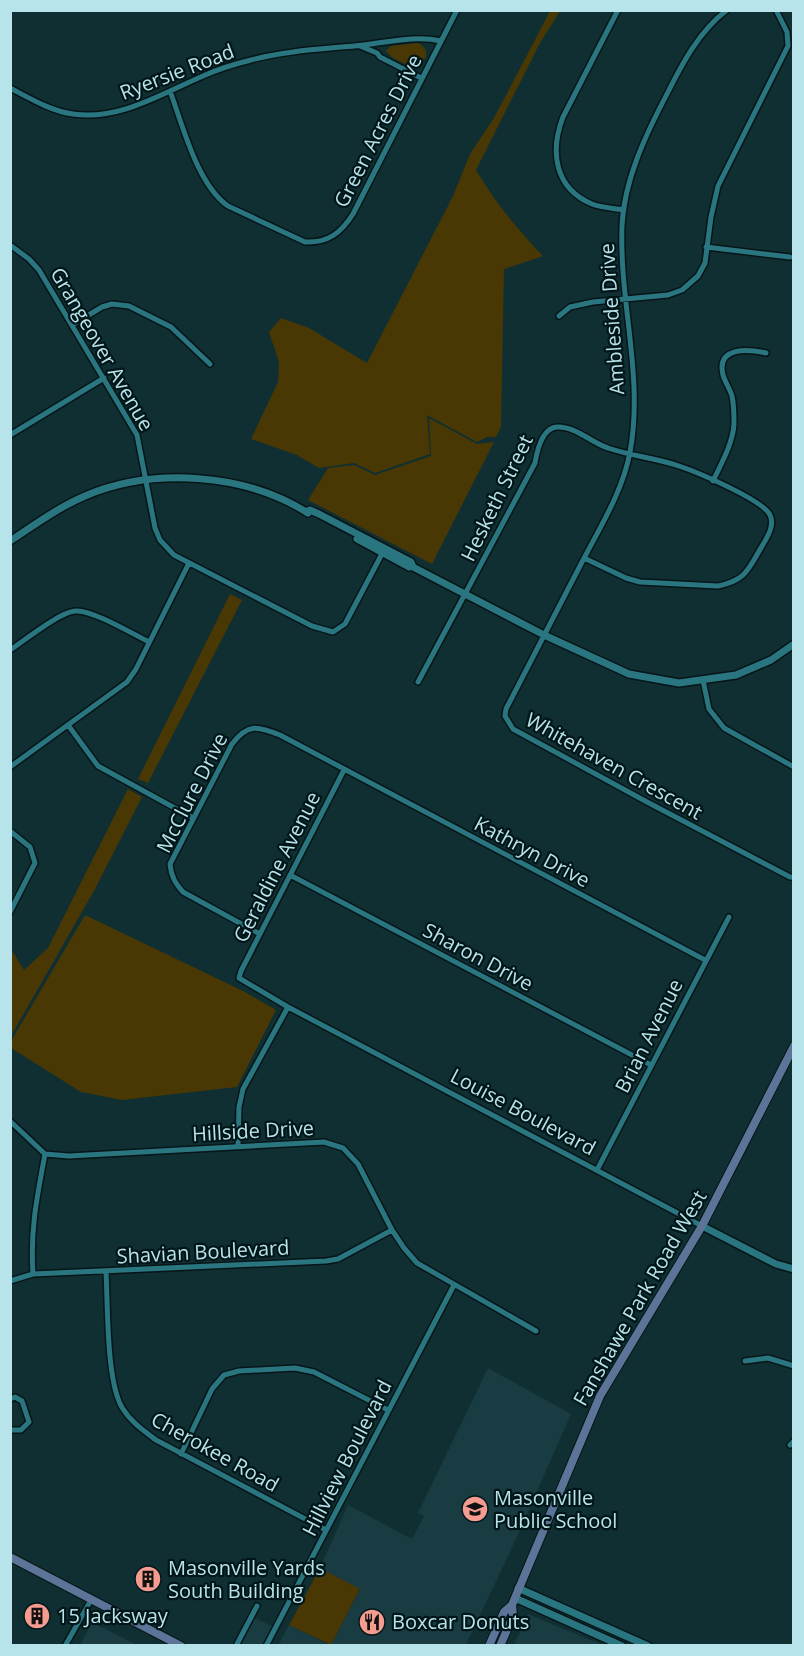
<svg xmlns="http://www.w3.org/2000/svg" width="804" height="1656" font-family="'Open Sans',sans-serif">
<style>
.built{fill:#183c41}
.green{fill:#493804}
.lines{fill:none;stroke-linecap:round;stroke-linejoin:round}
.minor-casing{stroke:#081517;stroke-width:8}
.tertiary-casing{stroke:#081517;stroke-width:10}
.secondary-casing{stroke:#081517;stroke-width:10}
.minor{stroke:#297681;stroke-width:5}
.tertiary{stroke:#297681;stroke-width:7}
.secondary{stroke:#5c7498;stroke-width:8}
.labels{text-anchor:middle;stroke-width:4.5;stroke-linejoin:round;paint-order:stroke}
.street-label{font-size:20px;fill:#b7e3ea;stroke:#021619}
.poi-label{font-size:20px;fill:#b7e3ea;stroke:#021619;text-anchor:start}
</style>
<rect width="100%" height="100%" fill="#0f2f33"/>
<path class="built" d="M488 1368 571 1414 516 1539 466 1645H331L360 1590 320 1568 348 1505 412 1539 424 1516 418 1513Z
M528 1614 602 1645H514Z
M253 1617 274 1627 265 1645 238 1646Z
M92 1622 137 1645H80Z
M289 1625 329 1645 278 1646Z"/>
<path class="green" d="M550 11H560L540 43 476 170C495 202 517 229 543 256L504 269 501 427 496 437H487L477 442 427 415 430 454 375 473 354 463 319 468 297 455 251 439 278 382 279 362 269 332 281 318 309 328 367 363 453 196 470 154 494 118Z
M418 43C433 51 426 62 413 68L393 58 386 51 391 46Z
M429 418 477 444 494 442 432 564 308 500 328 468 354 465 375 475 431 456Z
M230 594 242 600 148 783 138 779Z
M128 789 142 797 95 889 11 1036V949L24 970 48 948Z
M85 915 243 991 276 1010 237 1087 122 1100 81 1092 11 1048V1041Z
M320 1568 360 1589 331 1645 289 1625Z"/>
<g class="lines">
<defs>
<path id="minor" d="M618 10 563 117C550 151 554 188 592 204 602 208 614 208 624 210
M727 10C699 31 682 64 667 94 646 134 624 180 622 226 619 302 644 377 630 452 623 491 599 529 581 564 556 612 531 661 506 709L505 716 513 729 647 802 790 877H794
M360 46 377 53 380 57 421 78
M10 88C31 99 51 111 73 114 119 121 163 93 203 76 218 69 235 64 251 60 288 50 326 49 364 45 389 42 416 35 441 41
M170 91C183 126 197 184 228 206L305 242C328 243 341 233 353 214L457 10
M10 245 29 259 39 270 137 435 155 528 160 540 174 555 312 626 333 632 345 624 384 550
M706 247 790 257
M559 316 570 307 593 302 668 295 682 290 698 276 705 263 711 217 718 186 788 46 787 32 776 10
M72 325 102 307 112 304 129 306 171 327 210 364
M10 435 104 378
M713 481C721 464 733 443 734 424 734 415 734 405 732 396 730 389 725 382 723 375 716 346 749 349 766 353
M10 650C25 640 60 612 75 611 91 609 133 634 149 642
M703 680 709 709 724 728 794 767
M418 682 535 463C537 451 542 428 557 427 575 426 592 443 608 448 631 456 656 458 679 466 697 472 763 500 770 515 776 527 764 542 758 553 747 573 742 581 718 586L640 582 626 578 584 558
M68 725 98 766 193 818
M10 767 127 682 136 669 189 563
M344 770 241 971 239 978 288 1007 702 1226
M10 831 30 847 35 863 10 912
M290 875 651 1065
M260 934 183 892C175 883 171 876 170 864L232 744C248 723 258 726 280 735L705 960
M10 1121 45 1154 69 1156 324 1142 343 1148 358 1164 392 1230 404 1248 417 1263 536 1331
M238 1146 239 1107 243 1089 288 1007
M597 1170 729 917
M106 1272C108 1305 106 1383 123 1409 131 1422 144 1431 156 1440L326 1530
M33 1274C30 1230 37 1197 45 1154
M10 1281 33 1274 326 1261 338 1259 392 1230
M745 1361 768 1358 794 1366
M10 1399 15 1397 22 1401 29 1422 21 1430H10
M790 1445 794 1441
M181 1454 212 1389 224 1375 239 1371 295 1368 314 1372 388 1410
M237 1644 257 1606
M65 1646 91 1600
M266 1646 454 1285"/>
<path id="tertiary" d="M306 512 310 510 319 514 411 562 413 567 544 635 629 674 679 683 736 675 771 660 794 644
M357 539 409 567
M10 541C34 525 59 507 85 496 153 467 245 473 308 513
M702 1226 776 1264 794 1269
M518 1588 648 1646
M515 1598 622 1646"/>
<path id="secondary" d="M10 1557 181 1646
M489 1646 504 1612 512 1605 600 1396 702 1226 794 1046
M500 1646 513 1616 512 1605"/>
</defs>
<use href="#minor" class="minor-casing"/>
<use href="#tertiary" class="tertiary-casing"/>
<use href="#secondary" class="secondary-casing"/>
<use href="#minor" class="minor"/>
<use href="#tertiary" class="tertiary"/>
<use href="#secondary" class="secondary"/>
</g>
<defs>
<symbol id="school-disc" viewBox="-11 -11 22 22"><circle r="9.5" fill="#f59c90" stroke="#021619"/><path d="M0-5L7-2L0 1L-7-2ZM-4 1L0 2.5L4 1V4Q0 6-4 4Z" fill="#111"/></symbol>
<symbol id="building-disc" viewBox="-11 -11 22 22"><circle r="9.5" fill="#f59c90" stroke="#021619"/><path d="M-4-6H4V6H1V3H-1V6H-4ZM-2.5-4.3h1.7v1.8h-1.7ZM.8-4.3h1.7v1.8H.8ZM-2.5-1h1.7V.8h-1.7ZM.8-1h1.7V.8H.8Z" fill="#111"/></symbol>
<symbol id="restaurant-disc" viewBox="-11 -11 22 22"><circle r="9.5" fill="#f59c90" stroke="#021619"/><path d="M-5-6h1v4h1v-4h1v4h1v-4h1v5L-1.5 .5V6h-2V.5L-5-1ZM5-6V6H3V1.5H1.5Q1.5-4 5-6Z" fill="#111"/></symbol>
</defs>
<g fill-rule="evenodd">
<use href="#school-disc" x="460" y="1494" width="30" height="30"/>
<use href="#building-disc" x="133" y="1564" width="30" height="30"/>
<use href="#building-disc" x="22" y="1601" width="30" height="30"/>
<use href="#restaurant-disc" x="357" y="1607" width="30" height="30"/>
</g>
<g class="labels">
<g class="street-label">
<text transform="translate(177 72) rotate(-21)" y="7">Ryersie Road</text>
<text transform="translate(378 131) rotate(-63)" y="7">Green Acres Drive</text>
<text transform="translate(612 319) rotate(-94)" y="7">Ambleside Drive</text>
<text transform="translate(102 349) rotate(60)" y="7">Grangeover Avenue</text>
<text transform="translate(497 498) rotate(-64)" y="7">Hesketh Street</text>
<text transform="translate(614 766) rotate(29)" y="7">Whitehaven Crescent</text>
<text transform="translate(192 793) rotate(-63)" y="7">McClure Drive</text>
<text transform="translate(532 852) rotate(28)" y="7">Kathryn Drive</text>
<text transform="translate(277 867) rotate(-63)" y="7">Geraldine Avenue</text>
<text transform="translate(478 957) rotate(28)" y="7">Sharon Drive</text>
<text transform="translate(649 1036) rotate(-63)" y="7">Brian Avenue</text>
<text transform="translate(523 1112) rotate(28)" y="7">Louise Boulevard</text>
<text transform="translate(253 1131) rotate(-3)" y="7">Hillside Drive</text>
<text transform="translate(203 1252) rotate(-3)" y="7">Shavian Boulevard</text>
<text transform="translate(640 1298) rotate(-60)" y="7">Fanshawe Park Road West</text>
<text transform="translate(215 1452) rotate(29)" y="7">Cherokee Road</text>
<text transform="translate(347 1458) rotate(-63)" y="7">Hillview Boulevard</text>
</g>
<g class="poi-label">
<text x="494" y="1505">Masonville<tspan x="494" dy="23">Public School</tspan></text>
<text x="168" y="1575">Masonville Yards<tspan x="168" dy="23">South Building</tspan></text>
<text x="57" y="1623">15 Jacksway</text>
<text x="392" y="1629">Boxcar Donuts</text>
</g>
</g>
<rect width="804" height="1656" fill="none" stroke="#b7e3ea" stroke-width="24"/>
</svg>
